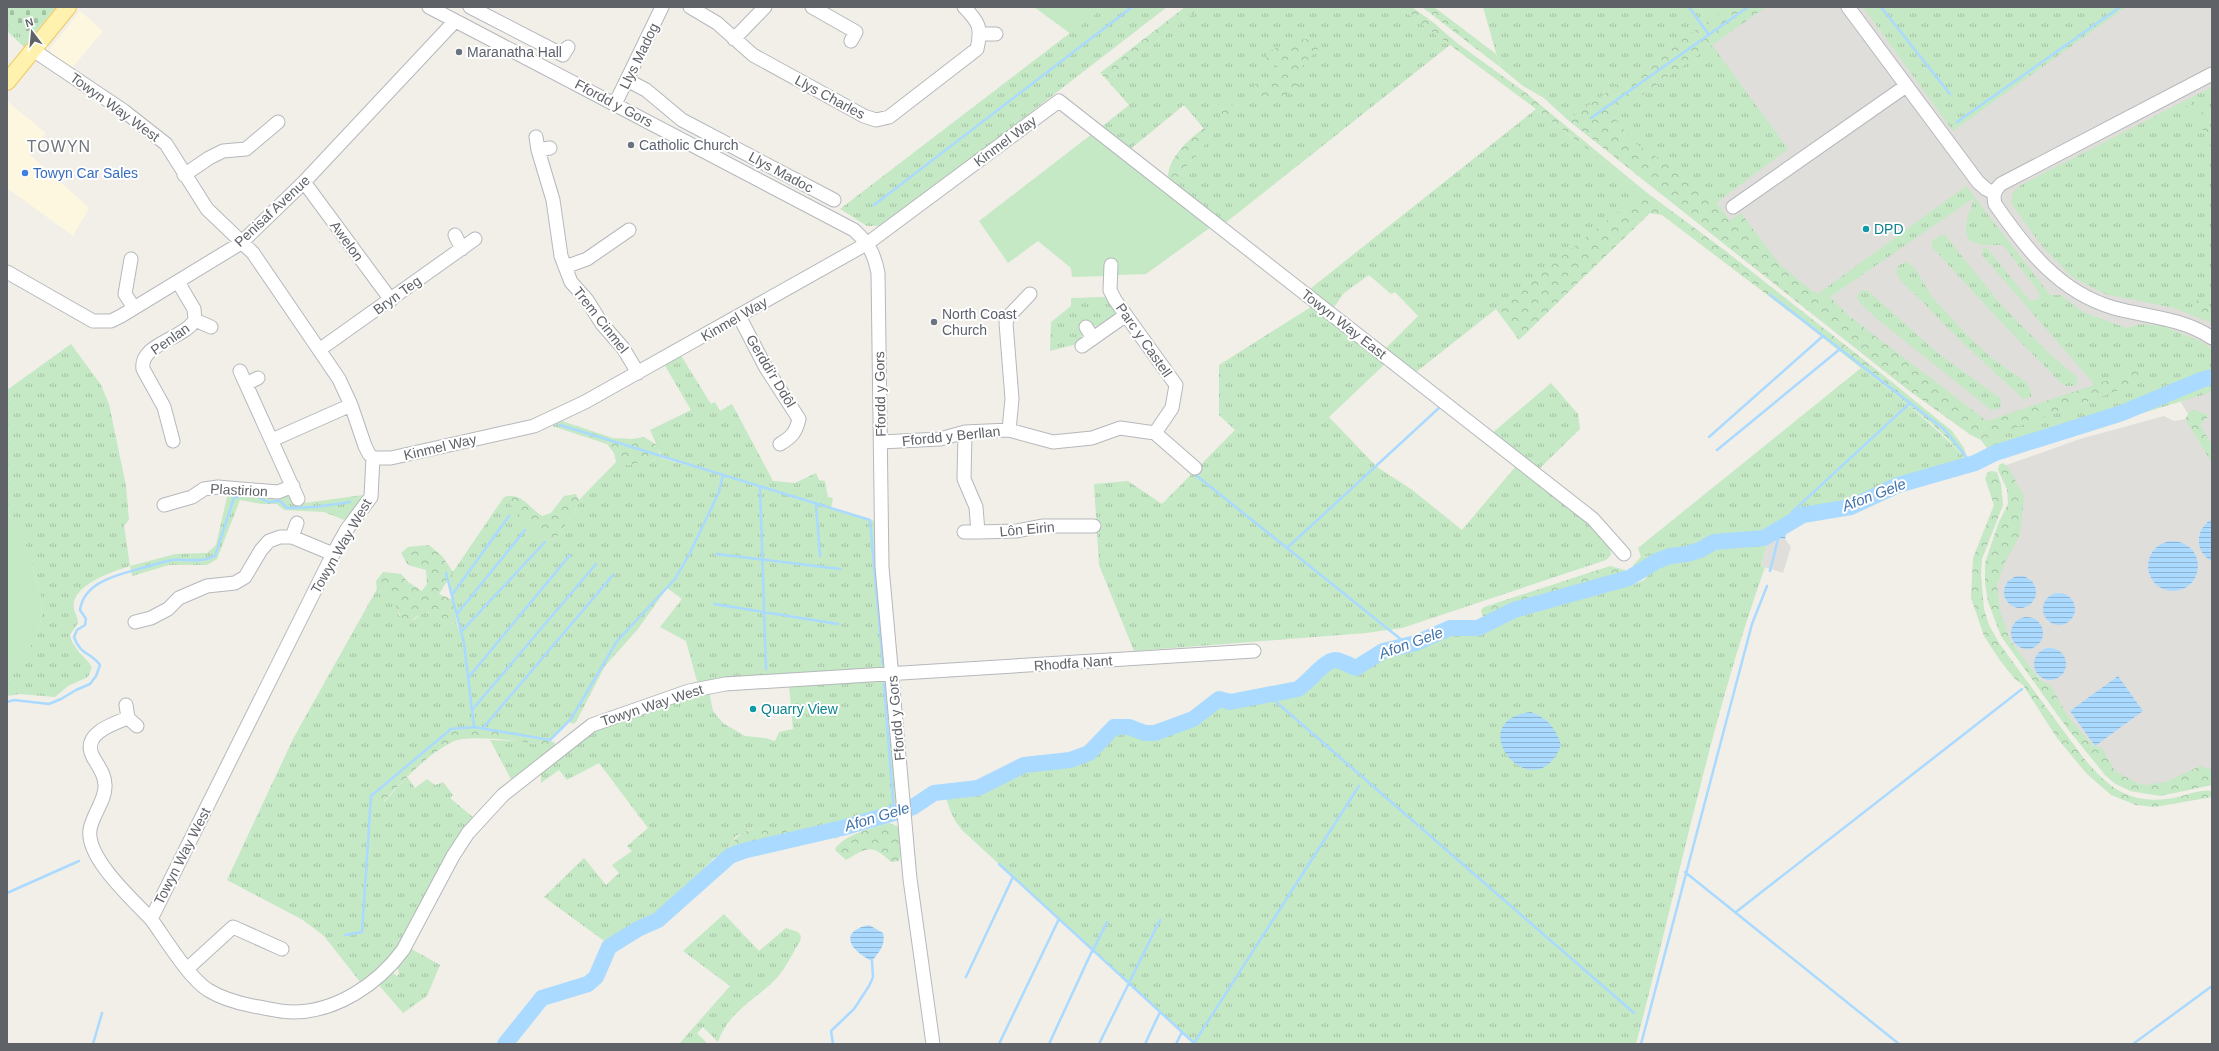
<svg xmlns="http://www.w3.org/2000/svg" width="2219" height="1051" font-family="Arial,sans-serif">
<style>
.commercial{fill:#fef7e0}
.industrial{fill:#e0deda}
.grass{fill:url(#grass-tufts)}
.forest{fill:url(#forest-crowns)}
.cemetery{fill:url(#cemetery-stones)}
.green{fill:#c5e8c5}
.water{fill:url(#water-rules)}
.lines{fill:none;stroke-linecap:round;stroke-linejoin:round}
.stream{stroke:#aadaff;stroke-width:2.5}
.river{stroke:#aadaff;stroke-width:16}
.minor-casing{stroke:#b5b8bc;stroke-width:15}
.major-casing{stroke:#f2c960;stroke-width:18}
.minor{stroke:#fff;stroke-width:13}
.major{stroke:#fff2af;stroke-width:16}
.worship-dot{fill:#6b7280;stroke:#fff;stroke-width:1.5}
.shop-dot{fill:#3f7fe0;stroke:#fff;stroke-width:1.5}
.culture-dot{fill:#0f9aa8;stroke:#fff;stroke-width:1.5}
.labels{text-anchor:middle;stroke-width:4;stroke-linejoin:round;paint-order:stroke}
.worship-label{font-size:14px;fill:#5b616d;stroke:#fff;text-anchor:start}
.street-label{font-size:14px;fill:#5f6368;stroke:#fff}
.shop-label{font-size:14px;fill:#366cbe;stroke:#fff;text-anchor:start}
.culture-label{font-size:14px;fill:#0d838f;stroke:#fff;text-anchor:start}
.water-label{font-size:15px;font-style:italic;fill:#4174aa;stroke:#fff}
.quarter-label{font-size:16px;letter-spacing:1px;fill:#70757a;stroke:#fff}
</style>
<defs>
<pattern id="grass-tufts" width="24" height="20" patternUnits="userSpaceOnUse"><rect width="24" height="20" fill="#c5e8c5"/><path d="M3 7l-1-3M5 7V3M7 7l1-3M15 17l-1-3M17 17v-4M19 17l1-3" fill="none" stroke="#a3c0a4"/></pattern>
<pattern id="forest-crowns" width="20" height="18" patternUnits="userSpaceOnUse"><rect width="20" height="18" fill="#c5e8c5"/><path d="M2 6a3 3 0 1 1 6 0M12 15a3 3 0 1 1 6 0" fill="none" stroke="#a3c0a4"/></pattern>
<pattern id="cemetery-stones" width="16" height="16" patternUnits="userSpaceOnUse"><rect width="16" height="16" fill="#c5e8c5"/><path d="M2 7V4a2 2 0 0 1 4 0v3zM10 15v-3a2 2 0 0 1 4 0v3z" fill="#a3c0a4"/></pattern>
<pattern id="water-rules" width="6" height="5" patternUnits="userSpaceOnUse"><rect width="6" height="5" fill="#aadaff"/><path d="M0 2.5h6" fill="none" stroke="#8eb4d2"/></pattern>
</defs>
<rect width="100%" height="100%" fill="#f1efe8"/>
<path class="commercial" d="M80 11 103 31 72 68 51 55 50 49Z
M7 101 46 133 28 153 89 208 73 236 7 188Z"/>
<path class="industrial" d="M1492 7H2212V452L2180 401 1995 458 1981 440 1971 435 1907 389 1568 120 1544 98Z
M2164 416 2174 421 2185 419 2212 462V777L2148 790 2107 770 2004 632 1991 603 2009 512 2010 492 2001 467 2080 439Z
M1776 538 1785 539 1791 547 1783 573 1761 566 1767 541Z"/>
<path class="grass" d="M1104 7H1167L999 137 879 226H867L840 209Z
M1201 7H1399L1450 45 1224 224 1173 183 1211 137 1184 105 1128 151 1100 128 1129 105 1107 80Z
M1483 7H1728L1568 120 1544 98 1523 86 1500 67Z
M1863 7H2126L1953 131Z
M7 20 30 39 24 47 7 31Z
M1712 45 1788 149 1716 203 1696 181 1634 143 1614 117 1625 107Z
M2212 87V323L2174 308 2105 294 2072 277 2042 246 2011 203 2013 192 2021 185Z
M1536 109 1637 188 1640 195 1415 373 1384 350 1418 316 1395 292 1391 294 1369 275 1344 293 1332 310 1310 289Z
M1966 186 2050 295H2060L2085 313 2127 328 2140 324 2163 326 2200 341 2212 349V392L1995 458 1981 440 2144 381 2138 370 2095 385 1982 255 1983 248 1986 247 2030 301 2039 299V292L2003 245H1982L1970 241C1960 228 1971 211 1974 198L1830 297 1819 293Z
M1944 234 2002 306 2052 356 2078 378 2075 386H2066L2059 381 2000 321 1932 247 1931 241Z
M1907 262 1915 268 1932 297 1967 335 1993 359 2026 382 2031 390V397L2023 399 2018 394C1985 363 1951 333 1920 299 1913 292 1901 283 1897 274 1894 267 1901 263 1907 262Z
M1862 290 1868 291 1939 354 2000 398 2001 408 1991 410 1876 318 1859 302 1857 296Z
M1106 297 1115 310V315L1098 326H1093L1089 320 1079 326 1083 333 1081 338 1077 341V344L1050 351 1051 322 1071 306V298Z
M1311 307 1386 363 1329 417 1377 467 1411 489 1462 530 1516 466C1537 481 1612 530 1611 555L1606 560 1402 628 1366 633 1134 651 1099 565 1094 484 1128 481 1162 504 1235 430 1219 415V365Z
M71 344 101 385 109 404 126 486 129 520 124 525 130 566 175 554 207 553 216 545 227 497 230 492 288 495 293 497 295 502 305 503 363 495 361 502 344 520 324 512 284 510 277 504H262L240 500 217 559 207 565H169L132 576 130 566C114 571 78 583 74 602 72 610 78 615 78 623L70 635C73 650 84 655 92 667L88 677 68 686 55 697 19 694 7 696V665L19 661 35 640 42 616 41 596 25 542 7 511V390Z
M680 354 711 404 715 402 720 411 732 404 773 481 795 483 816 473 819 480 825 481 828 497 833 498 831 508 875 521 885 668 698 685 686 641 660 627 682 599 667 588 638 629 605 666 576 722 572 724 569 721 550 740 528 735 451 729 371 796 384 802 407 777 415 788 427 779 435 785 443 782 453 795 450 798 475 819 411 928 384 965 361 983 324 936 303 920 227 880 294 737 377 589C389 592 398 605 399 616L414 620 422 613 428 611 448 623 457 624 462 637 448 579 504 497C518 512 530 527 546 540L555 539 574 514 579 500 616 462 629 465 661 458 694 467 662 457 650 430 691 410 664 364Z
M1861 368C1898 398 1936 425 1967 461L1902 479 1852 502 1793 514 1757 537 1721 538 1686 552 1641 557 1638 548Z
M1551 383 1578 414 1580 429 1537 471 1491 434Z
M562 421 613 438 607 444 552 426Z
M1767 541 1761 566 1765 567C1710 722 1678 885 1636 1044H1195L963 831C953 820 949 809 945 794L982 790 1024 768 1068 763 1090 756 1116 731 1127 730 1153 737 1163 736 1194 722 1218 705 1292 693 1311 684 1328 665H1336L1354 671 1382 655 1420 644 1449 632 1479 631 1513 613 1606 587 1633 585 1644 580 1655 567 1663 562 1693 556 1714 545Z
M880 680 886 682 897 808 791 836 782 827 748 830 736 836 726 852 713 859 673 902 652 918 607 943 544 897 584 858 606 885 619 873 612 865 632 851 627 846 648 828 599 763 567 780 559 770 541 783V770L590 731 709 691 713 711 723 723 745 736 765 738 775 741 779 732 793 729 789 686Z
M490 740 522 741 541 745 545 755 512 781Z
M724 914 759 951 786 928 798 932 801 936 800 941C792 954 785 970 774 981 754 1000 727 1014 718 1042L703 1027 697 1033 708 1044H679L730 986 683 951Z
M408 947 440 965 427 996 403 1013 377 983 392 972 397 976 399 974 397 964Z"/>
<path class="forest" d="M1185 7H1201L1107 80 1100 73Z
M1399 7H1412L1434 23 1457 43 1526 93 1646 192 1723 249 1887 378 1952 431 1964 448 1967 461 1947 438 1932 424 1795 316 1662 215 1650 213 1519 340 1496 309 1639 195 1637 188 1536 109Z
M1422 7H1434L1496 54 1500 67Z
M1728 7H1766L1625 107 1614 117 1634 143 1696 181 1714 199 1730 221 1741 213 1780 265 1812 291 1830 297 1849 316 1987 421 2138 370 2146 374 2144 381 1981 440 1971 435 1907 389 1568 120Z
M1313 39 1319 42 1318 49 1301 68 1300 83 1290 93 1265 101 1255 96 1253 90 1255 84 1292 70 1274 66 1266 59 1268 52 1293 40Z
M2191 99C2209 119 2212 120 2212 148L2194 113 2187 106 2182 107 2173 113 2170 112 2169 110Z
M1226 100C1232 104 1237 107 1236 115L1233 118H1222C1219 112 1216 108 1219 101Z
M1204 128 1211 137 1173 183 1168 180C1167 158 1188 140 1204 128Z
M2197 300 2212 308V323L2195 316 2192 307Z
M2195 410 2207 414V418L2200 425 2212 445V463L2185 419 2190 411Z
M644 437 657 445 661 458 629 465 616 462 614 453 607 444 613 438 632 439Z
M2003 463 2008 467 2024 496 2020 535 2005 562 1997 585 2000 611 2010 640 2040 680 2051 686 2067 715 2092 745 2102 748 2115 771 2137 783 2145 785 2166 782 2200 766 2212 770V785L2160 796 2130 791 2114 783 2105 775 2067 728 2001 636 1988 602 1985 583V563L1998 524 2008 504 2007 489 1998 470 1999 465Z
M1992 471 1997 472 2001 484 2003 505 1982 559 1981 575 1984 609 1989 625 1999 643 2082 756C2106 785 2127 804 2167 799 2183 797 2196 789 2212 791V797L2155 807 2136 805 2111 795 2086 773 2057 738 2023 685 2014 678 1999 659 1984 636 1971 598 1973 558 1994 505 1985 478 1988 472Z
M576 494 579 500 574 514 555 539 546 540 525 522 504 497C522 492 528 507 542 516L551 513 564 496Z
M429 545 442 556 453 572 439 594 453 600 457 624 448 623 428 611C419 614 414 620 405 623 396 612 395 594 377 589L376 581 383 572 401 574 408 582 422 591 427 584 426 570 408 565 401 553 408 547Z
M1663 554 1636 570 1633 565 1641 557Z
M1610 566 1625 570 1627 574 1626 576C1580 587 1529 599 1487 619L1482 615 1481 610 1484 607Z
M451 729C478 731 534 730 555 743L554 750 545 755 540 745C524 741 467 734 452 742 425 756 404 780 383 802L371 796Z
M898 813 893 817 850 830 835 839 831 835Z
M889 823 899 827 902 850 899 861 891 862C871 843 867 848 846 860L835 850C839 837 876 826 889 823Z
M773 827H783L791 836 726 852C741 828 746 830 773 827Z"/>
<path class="cemetery" d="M7 7H56L30 39 7 20Z"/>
<path class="green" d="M1034 7H1104L1071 34Z
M1092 134 1211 227 1146 274 1117 275V263L1105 264V276L1072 277 1071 268 1038 241 1008 263 979 221Z
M7 511 25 542 41 596 42 616 35 640 19 661 7 665Z"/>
<path class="water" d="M1807 511H1825C1806 516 1789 516 1785 539L1776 538V531L1764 538 1736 540 1762 535 1793 514Z
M2212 519V561C2194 553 2195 528 2212 519Z
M2148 566a25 25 0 1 1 50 0a25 25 0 1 1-50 0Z
M2004 592a16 16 0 1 1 32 0a16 16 0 1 1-32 0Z
M2043 609a16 16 0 1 1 32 0a16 16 0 1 1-32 0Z
M2011 633a16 16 0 1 1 32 0a16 16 0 1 1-32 0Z
M2034 664a16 16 0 1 1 32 0a16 16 0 1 1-32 0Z
M2118 676 2143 711 2095 746 2070 711Z
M1531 712C1548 719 1556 728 1561 745 1535 813 1458 721 1531 712Z
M869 925 883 933C886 945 879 952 872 961 851 951 837 932 869 925Z"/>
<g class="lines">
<path class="stream" d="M1689 7 1709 35
M1881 7 1950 94
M1591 118 1748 7
M1957 122 2120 7
M874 205 1132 7
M1770 295 1945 430 1971 463
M560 425 870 520 883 665
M1709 437 1823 336
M1717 450 1840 349
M1197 476 1408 645
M760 487 766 669
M256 496 268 502 280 501 287 508 316 507 350 502
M816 504 820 556
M1791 513 1910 403
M1287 548 1440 407
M716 554 840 569
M1770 571 1779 535
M446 573 464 643 474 727
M452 595 509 516
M714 604 838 624
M457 614 525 530
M461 632 545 542
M468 678 570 555
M884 684 894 813
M1267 694 1634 1013
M7 702 14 700 49 704 61 699 76 690 90 684 96 676 100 665C91 652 81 656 74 637L77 630 85 625 86 619 80 610C84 580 122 574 146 567 154 565 164 561 173 560 187 559 202 563 215 556L234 498 245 495
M472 710 596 564
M483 728 613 575
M999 864 1194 1043
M1685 872 1899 1044
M7 893 79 861
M1736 912 2022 689
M345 935 362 932 371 796 451 729 474 727 550 740 571 719 617 641 675 579 690 553 719 492 723 475
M1092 952 1107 922
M966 977 1013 877
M1194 1043 1359 786
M93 1044 102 1013
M833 1044 831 1031 854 1009 869 986 873 977 872 961
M999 1044 1059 919
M1049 1044 1092 951
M1099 1044 1160 920
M1145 1044 1160 1012
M1176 1044 1182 1032
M1641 1044 1752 624 1767 586
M2133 1044 2212 986"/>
<path class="river" d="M505 1044 542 998 588 984 596 977 609 947 638 929 658 920 730 856 743 851 842 828 894 813 913 807 934 793 978 788 1024 765 1070 760 1089 753 1114 727H1129L1145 733H1155L1193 719 1219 699 1230 702 1298 689C1308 683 1325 660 1335 660 1341 661 1350 665 1356 668L1383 651 1416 643 1450 628H1478L1514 610 1629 578 1657 561 1670 556 1687 554 1700 550 1714 542 1764 538 1803 515 1851 507 1898 485 1975 463 1995 453 2122 413 2201 380 2212 377"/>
<defs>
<path id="minor" d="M429 7 854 230C869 244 874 253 878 273L882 567 910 879 933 1044
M470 7 563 55 568 47
M690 7 717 23 753 55 864 116 876 120 889 117 977 49C982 28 979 22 964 7
M812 7 856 32 851 41
M1848 7 1978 182 1986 189 1994 193
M980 34H996
M734 39 765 7
M33 50 124 111 166 144 207 209 253 253 339 379 351 405 365 446 369 454 373 458 371 497 347 529 333 554 151 919C165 938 188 977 208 990 221 998 238 1003 253 1006 266 1008 280 1012 293 1012 336 1012 378 984 403 950L453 856 468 833 503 795 592 725 689 691 725 684 1254 651
M2212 74 2001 184C1994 191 1993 195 1995 204 2026 249 2059 292 2114 308 2147 317 2183 318 2212 338
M627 80 646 90 682 120 834 200
M615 104 662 7
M536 137 538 150 550 148
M538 150 553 200 561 256 571 282 587 300 602 324 623 348 638 373
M184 175 209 158 223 151 246 149 278 122
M304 182 391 300
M1733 207 1906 86
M455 235 462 249
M131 259 125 294 134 308
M1111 265 1110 290 1115 300 1176 385 1172 408 1155 433
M565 267 587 259 629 230
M7 272 93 321H111L121 316 241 243 304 182 455 21
M739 316 766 368 799 419C796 432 792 437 780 444
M195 320 211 327
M1086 327 1093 338
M1082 346 1126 315
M319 350 475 239
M240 371 298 499
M246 384 258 378
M1009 430 1012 399 1006 323 1008 317 1030 294
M965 432 964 479 976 507 978 532 1017 531 1042 526H1094
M272 440 351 405
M173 441 164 407 143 369C139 344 184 339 195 320L194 309 178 282
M881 442 940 439 965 432 1009 430 1053 442 1092 438 1120 428 1155 433 1195 468
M373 458H391L534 426 585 402 868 243 1059 101 1593 519 1624 554
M164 505 192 497 204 489 218 487 278 492 293 486
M964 532H978
M292 537 297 523
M135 622 151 618 168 609 179 598 207 586 235 583 245 577 261 550 269 541 280 537H292L333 554
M126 705 128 718 137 726
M128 718C112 724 81 734 93 757 98 766 105 774 105 785 106 800 92 815 90 830 86 858 133 900 151 919
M187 969 233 927 282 949"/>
<path id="major" d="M7 82 68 7"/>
</defs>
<use href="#minor" class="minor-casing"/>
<use href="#major" class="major-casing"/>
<use href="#minor" class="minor"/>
<use href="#major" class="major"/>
</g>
<g class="worship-dot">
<circle cx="459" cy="52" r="4"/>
<circle cx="631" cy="145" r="4"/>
<circle cx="934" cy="322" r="4"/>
</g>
<circle class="shop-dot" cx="25" cy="173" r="4"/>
<g class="culture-dot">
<circle cx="1866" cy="229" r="4"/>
<circle cx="753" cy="709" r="4"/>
</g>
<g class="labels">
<g class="worship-label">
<text x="467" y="57">Maranatha Hall</text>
<text x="639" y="150">Catholic Church</text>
<text x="942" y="319">North Coast<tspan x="942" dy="16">Church</tspan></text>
</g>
<g class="street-label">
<text transform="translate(639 56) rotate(-64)" y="5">Llys Madog</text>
<text transform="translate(830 97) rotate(28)" y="5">Llys Charles</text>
<text transform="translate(614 103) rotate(28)" y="5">Ffordd y Gors</text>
<text transform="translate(115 107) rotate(36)" y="5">Towyn Way West</text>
<text transform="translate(1005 141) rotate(-37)" y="5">Kinmel Way</text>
<text transform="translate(781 172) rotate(28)" y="5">Llys Madoc</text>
<text transform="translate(272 211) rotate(-43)" y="5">Penisaf Avenue</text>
<text transform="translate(347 241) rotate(54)" y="5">Awelon</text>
<text transform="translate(397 295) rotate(-36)" y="5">Bryn Teg</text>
<text transform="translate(734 319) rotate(-30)" y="5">Kinmel Way</text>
<text transform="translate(601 320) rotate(52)" y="5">Trem Cinmel</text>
<text transform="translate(1344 324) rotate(38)" y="5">Towyn Way East</text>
<text transform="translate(170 339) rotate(-35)" y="5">Penlan</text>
<text transform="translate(1144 340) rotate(55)" y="5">Parc y Castell</text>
<text transform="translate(771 371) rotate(59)" y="5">Gerddi'r Ddôl</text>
<text transform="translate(880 394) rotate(-91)" y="5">Ffordd y Gors</text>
<text transform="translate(951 436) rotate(-6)" y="5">Ffordd y Berllan</text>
<text transform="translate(440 447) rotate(-13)" y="5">Kinmel Way</text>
<text transform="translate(239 490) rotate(3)" y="5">Plastirion</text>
<text transform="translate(1027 529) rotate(-5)" y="5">Lôn Eirin</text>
<text transform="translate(341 546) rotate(-60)" y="5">Towyn Way West</text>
<text transform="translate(1073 663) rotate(-4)" y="5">Rhodfa Nant</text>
<text transform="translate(652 705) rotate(-18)" y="5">Towyn Way West</text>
<text transform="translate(896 718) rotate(-95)" y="5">Ffordd y Gors</text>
<text transform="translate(182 856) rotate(-63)" y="5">Towyn Way West</text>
</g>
<g class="shop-label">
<text x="33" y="178">Towyn Car Sales</text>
</g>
<g class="culture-label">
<text x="1874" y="234">DPD</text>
<text x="761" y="714">Quarry View</text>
</g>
<g class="water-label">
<text transform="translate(1874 495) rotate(-21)" y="5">Afon Gele</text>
<text transform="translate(1411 643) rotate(-20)" y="5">Afon Gele</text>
<text transform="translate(877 817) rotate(-17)" y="5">Afon Gele</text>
</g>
<g class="quarter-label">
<text x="59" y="152">TOWYN</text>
</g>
</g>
<rect width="2219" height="1051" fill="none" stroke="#5f6368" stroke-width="16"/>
<g transform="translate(32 32) rotate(344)" stroke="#ffffff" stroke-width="3" paint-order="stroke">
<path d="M0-3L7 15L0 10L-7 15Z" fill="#5f6368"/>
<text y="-6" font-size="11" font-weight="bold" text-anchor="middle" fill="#5f6368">N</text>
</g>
</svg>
